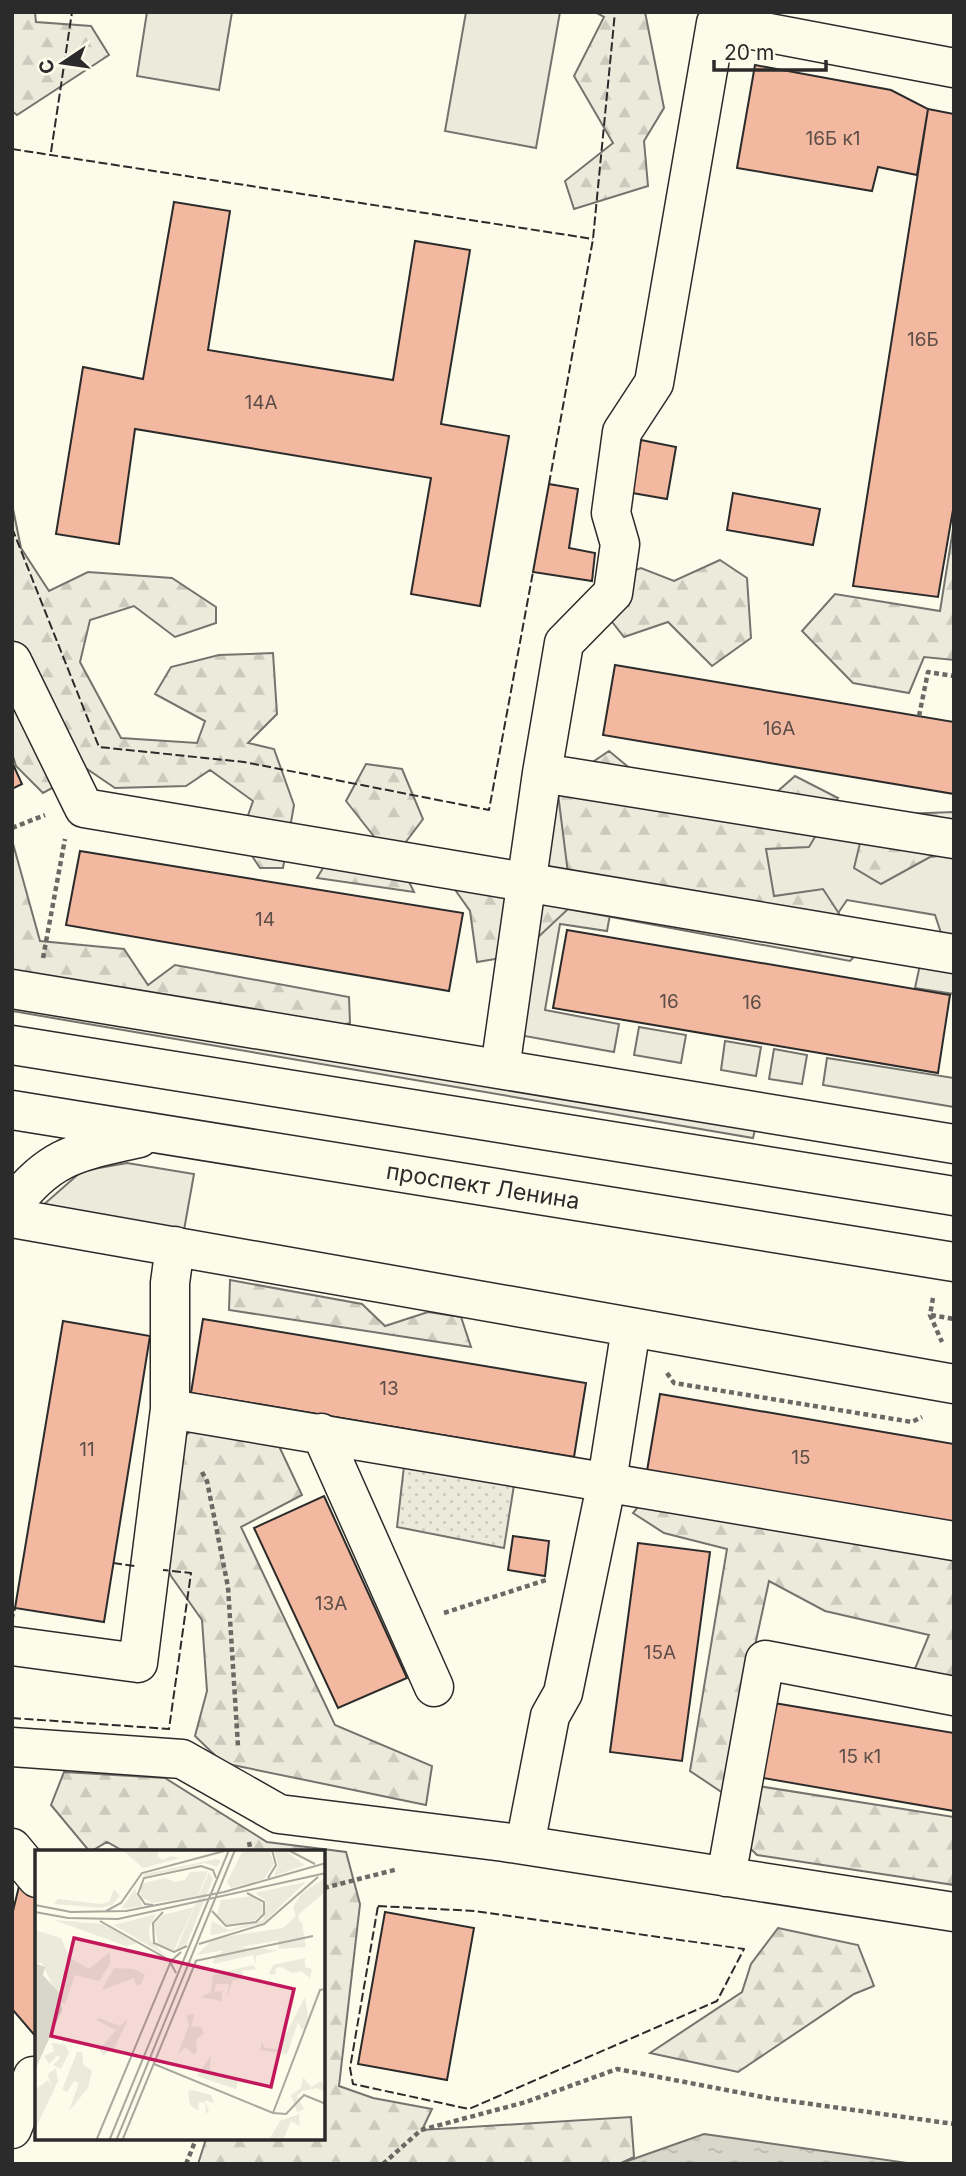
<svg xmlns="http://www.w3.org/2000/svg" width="966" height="2176" font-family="Inter,sans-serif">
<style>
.grass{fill:#ecebdb;stroke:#74746e;stroke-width:2}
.forest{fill:url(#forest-firs);stroke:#74746e;stroke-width:2}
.park{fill:url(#park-dots);stroke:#74746e;stroke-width:2}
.water{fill:url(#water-ripples);stroke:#74746e;stroke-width:2}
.building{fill:#f2b8a0;stroke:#2b2b2b;stroke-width:2}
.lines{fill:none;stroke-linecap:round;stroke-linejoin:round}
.minor-casing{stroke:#2b2b2b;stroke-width:41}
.major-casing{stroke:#2b2b2b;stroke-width:41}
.path{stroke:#6a6964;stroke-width:4.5;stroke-dasharray:5 3.5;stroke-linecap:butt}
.minor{stroke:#fdfbea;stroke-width:38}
.major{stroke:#fdfbea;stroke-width:38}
.fence{stroke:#2b2b2b;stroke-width:2;stroke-dasharray:9 3.5;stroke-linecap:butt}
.labels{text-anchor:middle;stroke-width:5;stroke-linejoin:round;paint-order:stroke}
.number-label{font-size:19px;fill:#5d4e48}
.street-label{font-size:23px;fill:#2b2b2b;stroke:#fdfbea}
.inset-road{fill:none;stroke:#a9a89e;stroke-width:2}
.view{fill:#c2185b;fill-opacity:0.15;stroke:#c2185b;stroke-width:3.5}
.inset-edge{fill:none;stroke:#2b2b2b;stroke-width:3.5}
</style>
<defs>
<pattern id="forest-firs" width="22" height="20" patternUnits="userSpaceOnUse" patternTransform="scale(1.75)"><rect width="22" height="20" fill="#ecebdb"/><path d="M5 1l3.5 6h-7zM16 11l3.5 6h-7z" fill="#cbcabc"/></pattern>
<pattern id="park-dots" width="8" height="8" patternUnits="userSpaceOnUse" patternTransform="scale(1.75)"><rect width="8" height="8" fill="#ecebdb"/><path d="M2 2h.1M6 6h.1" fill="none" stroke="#cbcabc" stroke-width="1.8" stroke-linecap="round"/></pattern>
<pattern id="water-ripples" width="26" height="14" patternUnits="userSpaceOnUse" patternTransform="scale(1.75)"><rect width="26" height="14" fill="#d8d7c9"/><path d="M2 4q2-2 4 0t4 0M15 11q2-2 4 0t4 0" fill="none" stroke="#bab9ad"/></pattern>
</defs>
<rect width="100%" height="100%" fill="#fdfbea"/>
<path class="grass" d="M147 12H232L219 90 137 76Z
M466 12H560L536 148 445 131Z
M564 792 954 854V947L945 945 935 915 847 900 832 922 571 877 550 869 545 861 557 797Z
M540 899 611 909 607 931 560 924 545 1010 619 1024 614 1052 519 1035Z
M921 960 954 966V994L915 988Z
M12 999 757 1121 753 1138 12 1011Z
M639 1027 686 1035 681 1063 634 1055Z
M725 1041 761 1047 756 1076 721 1070Z
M774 1049 807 1055 802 1084 769 1079Z
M827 1058 954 1078V1107L823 1085Z
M127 1163 194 1174 184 1230 42 1206 82 1171Z"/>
<path class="forest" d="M12 12H35L36 22 91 26 109 55 17 115 12 111Z
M595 12H645L664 108 644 141 648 186 574 209 565 181 613 143 574 76 604 17Z
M12 504 21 548 49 591 88 572 172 578 216 607V623L175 637 134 606 90 620 80 662 121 738 197 743 205 721 155 694 171 667 219 655 273 653 277 714 248 743 274 749 294 805 283 868H260L240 838 253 801 210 770 186 786 115 788 87 769 43 793 16 766 12 753Z
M954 523V660L924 657 909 693 853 683 802 631 835 594 940 611Z
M720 560 747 578 751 638 712 666 668 622 624 637 602 609 604 581 641 568 674 581Z
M609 751 685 814H752L795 776 838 798 809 847 766 849 774 896 823 889 862 949 850 961 568 909 519 955 477 962 470 911 446 877 570 889 557 786Z
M366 764 402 769 423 819 396 855 414 892 317 878 329 858 376 839 346 801Z
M954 812V854L930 857 881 884 854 868 860 843 900 814Z
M12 840 40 941 124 949 148 985 175 965 349 997 350 1023 266 1044 146 1018 139 990 105 1001 12 987Z
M230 1280 362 1304 385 1326 428 1312 461 1317 471 1347 229 1310Z
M193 1430 278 1444 302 1495 241 1527 335 1725 432 1766 426 1805 223 1763 195 1736 207 1691 202 1620 171 1576 159 1545 173 1444Z
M646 1497 954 1559V1683L914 1671 929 1635 825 1611 769 1581 723 1793 690 1771 727 1549 664 1533 633 1513Z
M64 1772 165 1778 267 1842 346 1852 360 1904 339 2086 373 2098 432 2109 422 2130 631 2117 634 2157 619 2164H198L206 2139H324V1852H125L107 1842 90 1852 51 1805Z
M758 1786 954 1817V1885L757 1855 749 1847Z
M778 1928 858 1945 874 1986 854 1994 738 2072 650 2053 742 1992 751 1964Z"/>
<path class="park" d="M404 1466 514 1485 504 1548 397 1527Z"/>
<path class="water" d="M704 2134 908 2163V2164H619Z"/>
<path class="building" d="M755 65 891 90 928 109 917 175 878 167 872 191 737 168Z
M928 109 954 114V504L938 597 853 586Z
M174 202 230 211 208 350 393 380 415 241 470 250 441 424 509 436 480 606 411 594 431 478 135 429 119 544 56 534 83 367 143 379Z
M641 440 676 447 667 499 632 493Z
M549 484 578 489 569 548 595 553 592 581 533 572Z
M733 493 820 509 813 545 727 530Z
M615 665 954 722V794L603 735Z
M12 762 22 784 12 789Z
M80 851 463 913 449 991 66 925Z
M567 930 950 995 938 1073 553 1008Z
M203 1319 586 1383 574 1457 191 1393Z
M63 1321 150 1336 104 1622 15 1608Z
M660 1394 954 1444V1523L647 1471Z
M324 1496 407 1678 338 1708 254 1528Z
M513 1536 549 1541 545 1576 508 1570Z
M638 1543 710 1552 682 1761 610 1752Z
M774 1703 954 1733V1811L763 1778Z
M21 1878 37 1896V2038L12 2009V1915Z
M385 1912 474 1928 447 2080 358 2064Z"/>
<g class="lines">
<defs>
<path id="minor" d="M12 661 84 808 954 954
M542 773 954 839
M12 989 954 1144
M500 1069 542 773 564 643 613 593 620 544 611 513 622 432 654 383 716 23 954 68
M12 1218 954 1384
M170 1409 954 1541
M321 1433 434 1687
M12 1646 138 1663 170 1409V1283L175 1246
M12 1747 182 1759 279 1814 504 1842 954 1912
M525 1845 550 1716 563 1693 607 1481 631 1328
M12 1848 37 1878
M726 1877 765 1660 954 1696
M12 2129 33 2076"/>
<path id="major" d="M12 1045 954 1196
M12 1110 954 1262
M12 1206C51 1154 79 1152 139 1138"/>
</defs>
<use href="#minor" class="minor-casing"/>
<use href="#major" class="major-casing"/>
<path class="path" d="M919 716 928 672 954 676
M12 828 45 815
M43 958 65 839
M933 1298 930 1315 942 1342
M931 1315 954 1319
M667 1373 674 1383 912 1422 922 1417
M202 1472 207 1481 228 1587 238 1746
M444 1613 549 1579
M249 1842 251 1852
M324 1888 398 1869
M186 2164 196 2139
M383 2164 421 2130 526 2102 617 2069 768 2098 954 2124"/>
<use href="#minor" class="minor"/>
<use href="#major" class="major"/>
<path class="fence" d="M12 149 593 239
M51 152 72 12
M549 484 593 239 615 12
M12 528 99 747 244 762 489 810 533 572
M113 1563 135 1566
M12 1623 15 1608
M12 1718 169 1729 191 1573 163 1570
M378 1906 475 1911 744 1949 717 2001 469 2109 353 2084 350 2068Z"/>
</g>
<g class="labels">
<g class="number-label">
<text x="833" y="145">16Б к1</text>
<text x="923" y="346">16Б</text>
<text x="261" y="409">14А</text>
<text x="779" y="735">16А</text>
<text x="265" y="926">14</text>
<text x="669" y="1008">16</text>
<text x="752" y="1009">16</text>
<text x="389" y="1395">13</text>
<text x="87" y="1456">11</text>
<text x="801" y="1464">15</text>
<text x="331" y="1610">13А</text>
<text x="660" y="1659">15А</text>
<text x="860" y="1763">15 к1</text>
</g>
<g class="street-label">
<text transform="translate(483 1186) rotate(9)" y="8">проспект Ленина</text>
</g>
</g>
<g transform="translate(35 1850)">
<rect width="290" height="290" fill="#fdfbea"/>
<path d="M208 0H234L239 14 229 29 196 38 192 32ZM239 0H249L270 15 239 26 243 15ZM181 9 186 11 182 17 170 13 108 27 100 39 108 56 86 59 110 24ZM173 21 163 46 117 53 106 47V35L113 32 130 28 140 32 150 30 155 22ZM174 22 178 29 151 95 141 100ZM290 28V42L263 65 267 86 162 105 178 89 248 78 261 66 258 57 267 43ZM271 32 228 73 178 85 175 84 177 71 194 80 228 70 231 51 220 43ZM79 39 85 46 77 55 66 58 19 54 23 49 65 54 74 52ZM217 46 227 53 228 63 220 70 193 76 182 65 186 50ZM159 57 139 100 123 94 119 74 128 65ZM121 64 114 78 115 90 131 106 79 75ZM19 70 68 74 103 93 91 96Z" fill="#ecebdb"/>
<path d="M125 0 122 6 128 10 136 6 145 8 108 18 89 1ZM260 68 267 73 271 97 244 99 243 90ZM0 80 26 88 35 108 54 119 75 102V114L64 131 40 125 30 154 26 153 7 113H0ZM219 82 201 97 244 100 221 106V114L218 105 178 114 179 107 191 99 182 95 179 102V89ZM270 108V117L277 119 275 128 266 121 257 123 246 117 241 118 240 125 234 124 238 115ZM217 115 222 119 207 121 208 129 198 130 192 147 194 134H181L179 142 187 141V151L165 147 176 142 178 125ZM79 118 99 119 110 125 106 134 101 135 99 128 67 140ZM270 147 274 174 267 180 263 172 252 204 225 200 227 192 230 198 243 199ZM160 164 156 176 166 177 169 183 161 190 162 201 159 205 151 197 143 204 154 175 151 165ZM64 168 85 176 93 169 79 199 68 205 64 200 81 180 61 170ZM17 193 31 195 34 203 26 219 18 215 25 208 23 205 14 214 9 206 19 201ZM42 202H47L48 214 57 221 53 238 34 261 44 233 39 231 32 242 27 240ZM176 205 175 220 203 231 201 239 162 226ZM21 218 23 231 0 280V240L13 230 16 237 13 224ZM268 227 276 237 287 231 290 242 282 238 267 241 262 246 269 259 262 262 256 245 266 238ZM157 240 176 245 179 253 169 250 174 261 171 264 170 253 164 252 163 261 155 255 153 241ZM264 264 265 276 256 271 248 290H234L245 271Z" fill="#ecebdb"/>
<path d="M0 113 10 117 8 125 24 143 27 160 0 220Z" fill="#d8d7c9"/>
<path class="inset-road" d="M253 0 280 14M233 28 241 15 237 0M0 55 36 62 91 61 189 42 291 13M118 55 110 54 103 44 109 28 166 16 178 20 181 28M71 61 86 53 107 23 193 0M177 61 191 76 221 72 229 64V52L212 43M0 62 33 68 83 69 291 23M128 62 118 73 119 93 139 102 152 96M65 71 134 110 141 123M164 94 229 74 283 27M160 111 278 86M119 214 238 263 251 264 269 245 291 254M238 263 285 140 291 139M61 291 136 111 146 102M74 291 194 0M81 291 200 0M87 291 161 111"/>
<path class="view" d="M39 88 259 139 236 237 16 186Z"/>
<rect width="290" height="290" class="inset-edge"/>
</g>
<rect width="966" height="2176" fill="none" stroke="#2b2b2b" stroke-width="28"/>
<g transform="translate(63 63) rotate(257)" stroke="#fdfbea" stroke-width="5" paint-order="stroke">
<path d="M0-5L12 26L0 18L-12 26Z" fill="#2b2b2b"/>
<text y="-10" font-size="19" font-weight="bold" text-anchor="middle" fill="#2b2b2b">С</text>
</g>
<path d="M714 60v10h112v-10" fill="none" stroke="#2b2b2b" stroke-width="3.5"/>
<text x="724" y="60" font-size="21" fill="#2b2b2b" stroke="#fdfbea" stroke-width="5" paint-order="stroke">20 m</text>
</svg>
